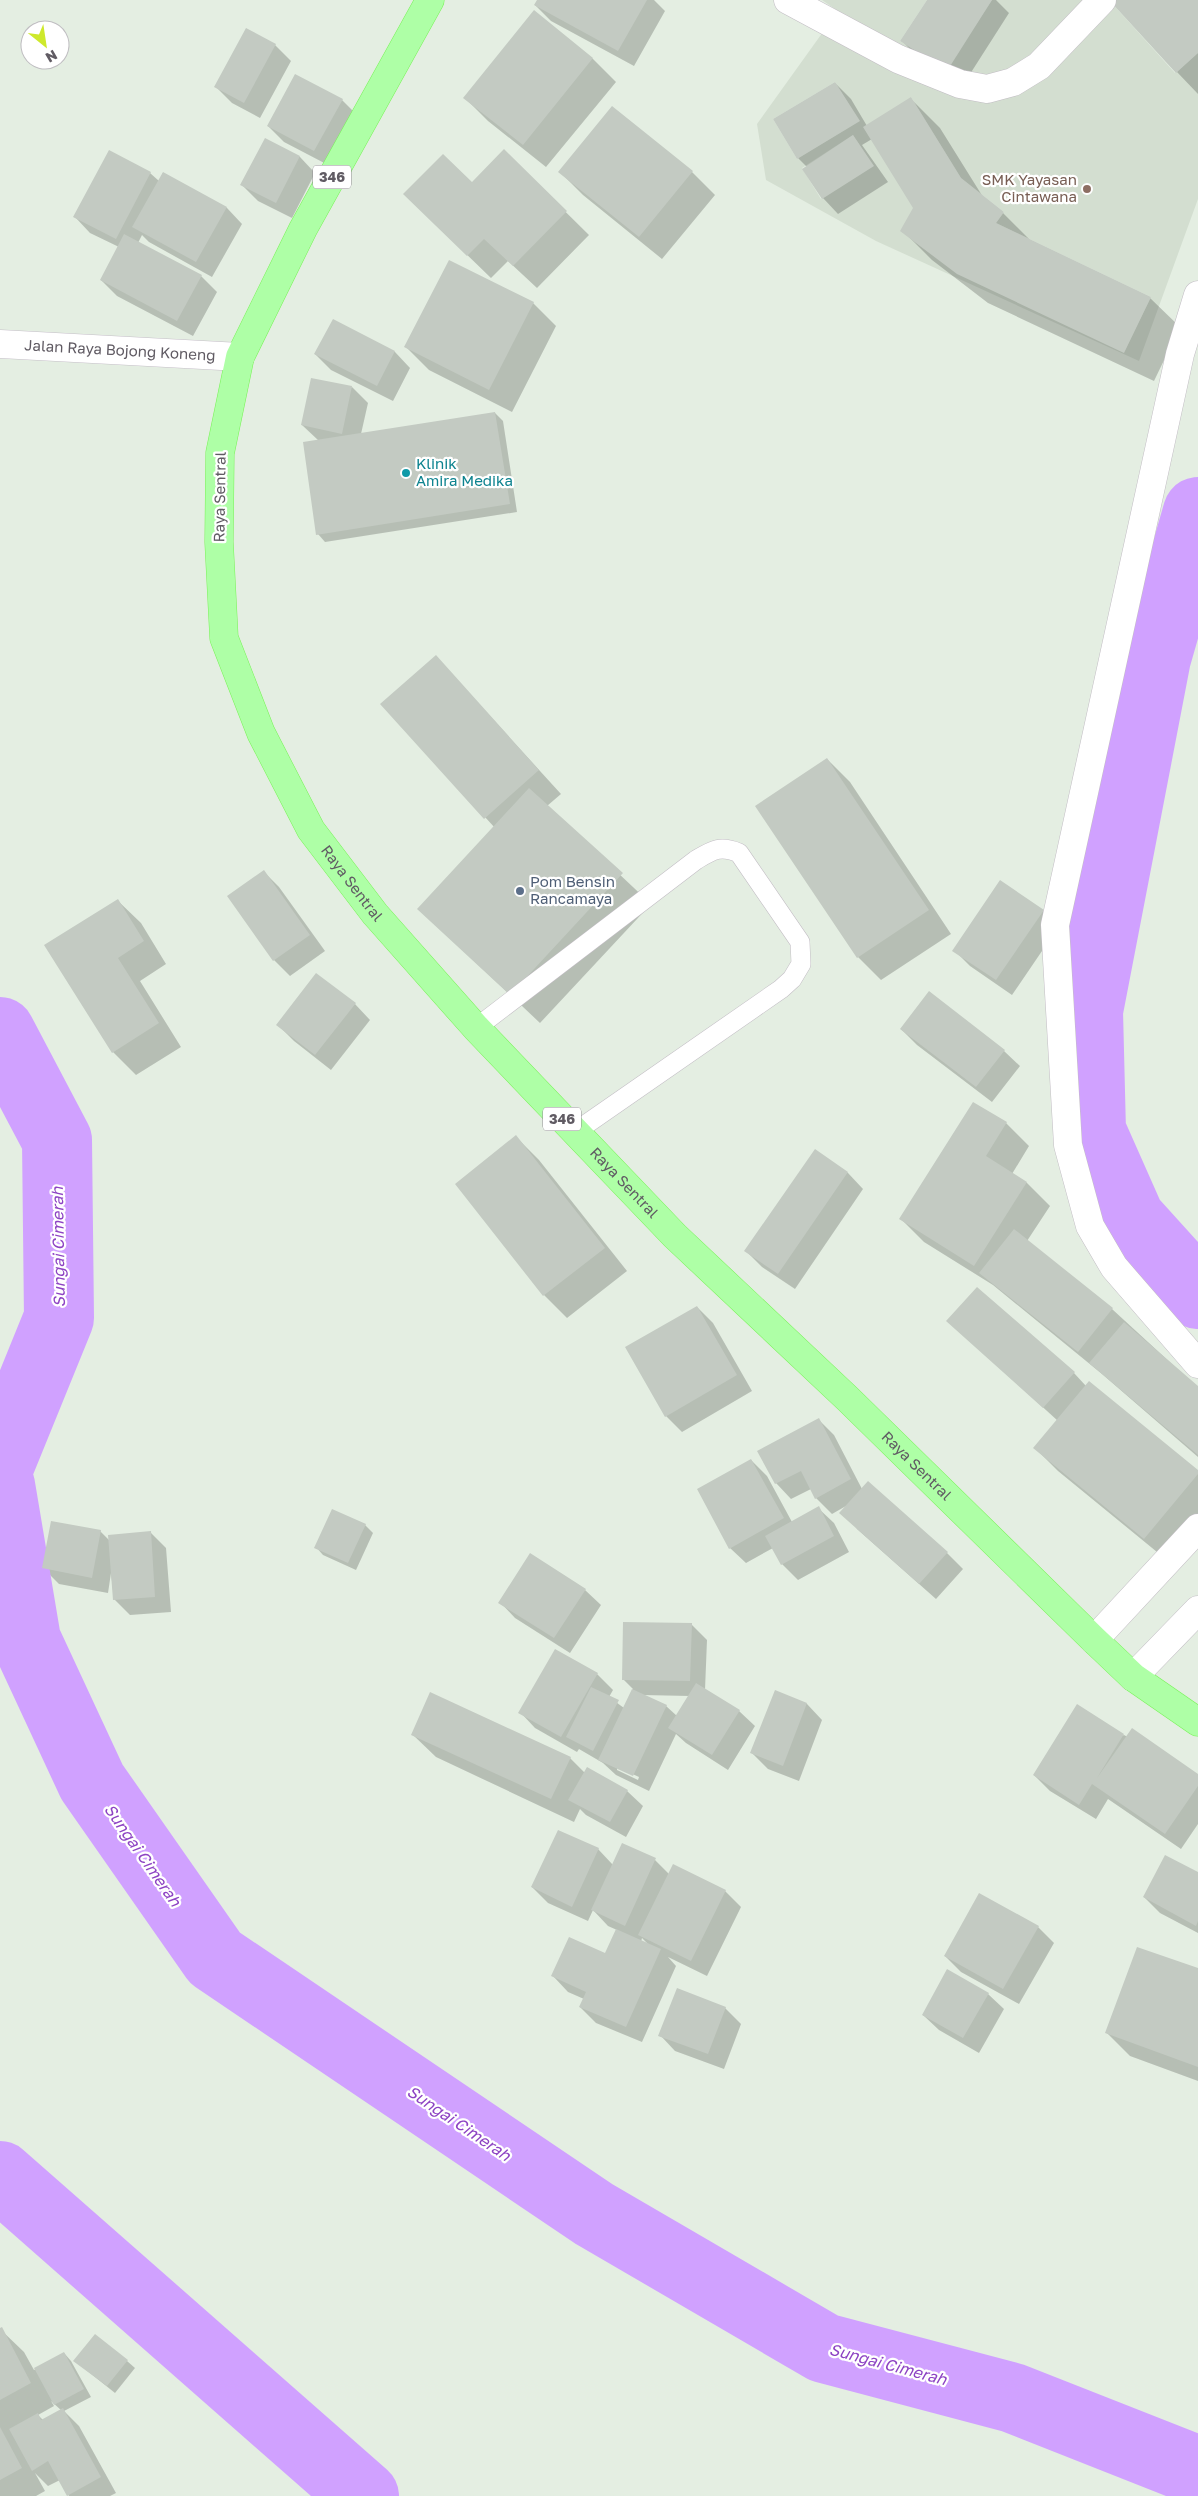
<svg xmlns="http://www.w3.org/2000/svg" width="1198" height="2496" font-family="'Golos Text',sans-serif">
<style>
.education{fill:#d3ded0;fill-rule:evenodd}
.shadow{fill:#0003;fill-rule:evenodd}
.lines{fill:none;stroke-linecap:round;stroke-linejoin:round}
.river{stroke:#d0a1ff;stroke-width:70}
.building{fill:#c3cac2}
.service-casing{stroke:#c2bdc4;stroke-width:20}
.minor-casing{stroke:#c2bdc4;stroke-width:29}
.secondary-casing{stroke:#c5bfc8;stroke-width:29}
.primary-casing{stroke:#78f257;stroke-width:29}
.service{stroke:#fff;stroke-width:19}
.minor{stroke:#fff;stroke-width:28}
.secondary{stroke:#fff;stroke-width:28}
.primary{stroke:#aeffa6;stroke-width:28}
.education-dot{fill:#8d6e63;stroke:#fff;stroke-width:2}
.culture-dot{fill:#0f9aa8;stroke:#fff;stroke-width:2}
.service-dot{fill:#5c6f8a;stroke:#fff;stroke-width:2}
.labels{text-anchor:middle;stroke-width:4.5;stroke-linejoin:round;paint-order:stroke}
.shield{fill:#fff;stroke:#908c92;stroke-width:1}
.shield-label{font-size:14px;font-weight:bold;fill:#605b63}
.education-label{font-size:15px;fill:#785e54;stroke:#fff;text-anchor:end}
.street-label{font-size:15px;fill:#605b63;stroke:#fff}
.culture-label{font-size:15px;fill:#0d838f;stroke:#fff;text-anchor:start}
.service-label{font-size:15px;fill:#4e5e75;stroke:#fff;text-anchor:start}
.water-label{font-size:16px;font-style:italic;fill:#8d43c3;stroke:#fff}
</style>
<rect width="100%" height="100%" fill="#e4eee2"/>
<path class="education" d="M822 0H927L900 41 946 70 992 0H1109L1175 73 1198 53V199L1139 361 876 241 766 180 757 124 838 11ZM835 82 859 121 797 159 773 119ZM911 97 961 178 1004 212 996 223 1151 297 1124 352 913 208ZM853 135 873 166 821 199 802 168Z"/>
<path class="shadow" d="M538 0H654L665 11 634 66 551 21 535 5Z
M928 0H996L1009 13 963 85 918 57 902 41Z
M1198 0V94L1177 72Z
M535 12 593 59 616 82 546 167 488 121 465 98Z
M275 45 291 61 260 118 232 103 216 87Z
M835 83 851 99 867 126 911 99 940 128 983 197 1003 213 1032 242 1150 298 1180 327 1154 381 988 303 932 260 902 230 915 208 872 139 862 145 888 182 838 214 823 198 807 167 798 158 775 119Z
M342 100 358 116 330 166 284 142 268 126Z
M265 140 300 157 315 173 292 218 258 201 242 185Z
M504 151 589 235 537 288 508 261 491 278 428 217 472 184Z
M109 152 150 173 159 181 163 173 227 208 242 224 212 277 149 242 142 235 138 243 201 276 217 292 193 336 117 296 101 280 119 247 90 233 75 217Z
M560 172H692L715 195 662 259 583 195Z
M533 303 556 326 512 412 429 370 406 347Z
M333 321 395 352 410 368 393 401 331 370 315 354Z
M352 387 368 403 361 434 495 413 503 421 517 512 325 542 318 534 319 441 302 425Z
M436 657 561 794 547 806 651 904 540 1023 419 909 495 828 382 704Z
M827 759 850 782 951 934 881 980 858 957 757 806Z
M263 871 279 887 325 951 290 976 274 960Z
M117 900 141 923 166 964 140 981 181 1047 136 1075 113 1052Z
M1043 911 1059 926 1012 995 970 966 954 950Z
M355 1004 370 1020 331 1070 294 1041 278 1025Z
M901 1029 1004 1051 1020 1066 992 1102 917 1045Z
M1006 1123 1029 1146 1012 1174 1027 1183 1050 1206 1027 1241 1112 1309 1198 1388V1457L1102 1374 993 1285 924 1242 901 1219Z
M516 1137 539 1160 627 1271 567 1318 544 1295 457 1184Z
M815 1151 848 1173 863 1189 795 1289 762 1267 746 1251Z
M697 1307 713 1323 752 1391 682 1432 666 1416Z
M948 1321 1074 1373 1086 1386 1198 1472V1525L1168 1561 1058 1471 1035 1448 1058 1421Z
M819 1420 834 1435 862 1489 947 1553 963 1569 936 1599 857 1529 846 1506 832 1514 816 1498 811 1489 791 1499 776 1483Z
M751 1460 767 1476 792 1522 818 1508 834 1523 849 1552 798 1580 782 1564 773 1548 746 1563 730 1548Z
M365 1525 373 1533 356 1570 323 1555 316 1547Z
M100 1531 109 1540 150 1532 166 1548 171 1612 130 1615 114 1599 111 1573 108 1593 59 1584 43 1568Z
M585 1590 601 1605 570 1653 515 1618 500 1602Z
M691 1624 707 1640 705 1690 739 1711 755 1726 728 1770 686 1743 676 1734 649 1791 616 1775 603 1763 579 1749 577 1752 535 1728 520 1712 597 1674 613 1690 609 1697 624 1708 633 1689 623 1679ZM642 1695 690 1696 677 1716 666 1706ZM617 1767 639 1777 638 1780 617 1770Z
M775 1692 807 1704 822 1720 799 1781 768 1769 752 1753Z
M412 1734 570 1758 585 1773 627 1791 643 1806 626 1837 586 1815 580 1809 574 1822 436 1757Z
M1124 1735 1198 1775V1824L1181 1849 1108 1799 1096 1819 1050 1791 1034 1775Z
M622 1845 655 1860 669 1874 725 1891 741 1907 707 1976 668 1957 676 1966 642 2042 596 2023 580 2007 584 1999 568 1992 553 1976 606 1955 617 1930 608 1926 593 1910 588 1921 548 1903 532 1887 598 1849 613 1865ZM642 1938 649 1945 641 1942Z
M1198 1873V1933L1160 1913 1144 1897Z
M1038 1927 1054 1943 1019 2004 961 1972 945 1956Z
M1198 1970V2081L1130 2056 1107 2033Z
M988 1994 1004 2009 979 2053 939 2030 923 2015Z
M725 2008 741 2024 724 2069 675 2051 660 2035Z
M0 2329 24 2352 34 2370 64 2353 71 2361 91 2397 64 2411 79 2426 116 2493 110 2496H69L60 2480 48 2486 35 2473 45 2491 36 2496H0ZM51 2401 62 2411 44 2421 38 2415 54 2406Z
M75 2361H127L135 2368 115 2393Z"/>
<g class="lines">
<path class="river" d="M1198 512 1156 658 1088 1011 1091 1131 1130 1219 1198 1294
M0 1032 57 1140 59 1318 0 1463
M0 1485 26 1640 92 1782 215 1958 594 2214 824 2348 1013 2398 1198 2471
M0 2176 364 2496"/>
</g>
<path class="building" d="M537 0H647L618 51 534 5Z
M927 0H992L947 71 900 41Z
M1109 0H1198V53L1176 73Z
M534 10 593 58 523 145 463 98Z
M246 28 276 44 244 103 214 87Z
M295 74 343 99 314 151 267 126Z
M835 82 860 121 797 159 773 119Z
M911 97 961 178 1004 212 996 223 1151 297 1124 353 957 274 900 231 913 208 863 127Z
M612 106 693 171 639 237 558 172Z
M853 135 874 166 822 199 802 169Z
M265 138 300 156 276 203 240 185Z
M504 149 567 211 513 266 484 239 467 256 403 194 443 154 472 182Z
M109 150 151 172 116 239 73 217Z
M163 172 227 207 196 262 132 227Z
M124 234 202 275 177 321 100 280Z
M449 260 534 302 489 390 404 347Z
M333 319 395 351 377 386 314 354Z
M311 378 352 386 342 434 301 425Z
M495 412 510 504 316 535 303 442Z
M436 655 539 770 484 819 380 704Z
M827 758 929 910 857 958 755 806Z
M529 788 623 873 510 995 417 909Z
M264 870 310 935 273 961 227 896Z
M1000 880 1044 910 996 980 952 951Z
M118 899 144 941 118 958 159 1023 112 1053 44 945Z
M316 973 356 1003 315 1055 276 1025Z
M929 991 1005 1050 976 1087 900 1029Z
M973 1102 1007 1122 986 1156 1027 1182 974 1266 899 1219Z
M516 1135 605 1248 543 1296 455 1184Z
M815 1149 848 1172 778 1274 744 1251Z
M1014 1229 1113 1308 1078 1352 979 1273Z
M977 1287 1075 1372 1043 1408 946 1321Z
M697 1306 737 1375 665 1417 625 1347Z
M1124 1322 1198 1386V1455L1089 1363Z
M1089 1381 1198 1470V1474L1144 1539 1033 1448Z
M819 1418 851 1479 815 1499 801 1471 775 1484 757 1451Z
M751 1459 784 1518 729 1549 697 1489Z
M868 1481 948 1552 919 1584 839 1513Z
M819 1506 834 1536 781 1565 765 1536Z
M332 1509 366 1524 348 1563 314 1548Z
M51 1521 101 1530 92 1578 42 1568Z
M151 1531 155 1597 113 1600 108 1535Z
M530 1553 586 1589 554 1638 498 1603Z
M623 1622 692 1623 690 1681 622 1680Z
M555 1649 598 1673 561 1737 518 1713Z
M696 1683 740 1710 712 1755 668 1728Z
M591 1687 619 1700 593 1751 566 1737Z
M632 1689 667 1705 633 1776 598 1760Z
M775 1690 807 1703 783 1766 750 1753Z
M430 1692 571 1757 551 1799 411 1735Z
M1077 1704 1124 1734 1097 1778 1132 1728 1198 1774V1786L1165 1834 1092 1784 1079 1805 1033 1775Z
M587 1767 628 1790 610 1822 568 1800Z
M558 1830 599 1848 572 1907 531 1887Z
M622 1843 656 1858 625 1926 591 1910Z
M1165 1855 1198 1872V1921L1196 1926 1143 1897Z
M673 1864 726 1890 691 1961 638 1935Z
M979 1893 1039 1926 1003 1989 944 1956Z
M616 1929 661 1949 626 2027 579 2007 586 1992 551 1976 569 1937 605 1953Z
M1137 1947 1198 1968V2067L1105 2033Z
M947 1969 989 1993 963 2038 922 2015Z
M677 1988 726 2007 708 2054 658 2036Z
M2 2327 31 2383 0 2400V2328Z
M95 2334 128 2360 107 2386 73 2361Z
M64 2352 84 2389 54 2405 34 2368Z
M63 2408 101 2477 67 2496 48 2461 32 2471 9 2429 38 2413 41 2420Z
M0 2427 22 2468 0 2480Z"/>
<g class="lines">
<defs>
<path id="service" d="M476 1028 696 860C713 850 720 845 739 853L800 942 801 964 792 979 781 989 575 1132"/>
<path id="minor" d="M788 0 898 59 960 84 987 89 1013 82 1039 66 1102 0
M1198 295 1180 354 1055 925 1068 1145 1090 1226 1114 1267 1198 1364
M1094 1640 1198 1528
M1133 1677 1198 1610"/>
<g id="secondary">
<path id="s1" d="M0 344 240 357"/>
</g>
<g id="primary">
<path id="s2" d="M430 0 303 229 240 357 220 453 219 542 224 638 261 733 311 830 375 914 476 1028 675 1236 848 1399 1094 1640 1133 1677 1198 1722"/>
</g>
</defs>
<use href="#service" class="service-casing"/>
<use href="#minor" class="minor-casing"/>
<use href="#secondary" class="secondary-casing"/>
<use href="#primary" class="primary-casing"/>
<use href="#service" class="service"/>
<use href="#minor" class="minor"/>
<use href="#secondary" class="secondary"/>
<use href="#primary" class="primary"/>
</g>
<circle class="education-dot" cx="1087" cy="189" r="5"/>
<circle class="culture-dot" cx="406" cy="473" r="5"/>
<circle class="service-dot" cx="520" cy="891" r="5"/>
<g class="labels">
<g class="shield">
<rect x="313" y="165.5" width="38" height="23" rx="4"/>
<rect x="543" y="1107.5" width="38" height="23" rx="4"/>
</g>
<g class="shield-label">
<text x="332" y="182">346</text>
<text x="562" y="1124">346</text>
</g>
<g class="education-label">
<text x="1077" y="185">SMK Yayasan<tspan x="1077" dy="17">Cintawana</tspan></text>
</g>
<g class="street-label">
<text dy="5" stroke="none"><textPath href="#s1" startOffset="120">Jalan Raya Bojong Koneng</textPath></text>
<text transform="translate(220 497) rotate(-89)" y="5">Raya Sentral</text>
<text dy="5" stroke="none"><textPath href="#s2" startOffset="966">Raya Sentral</textPath></text>
<text dy="5" stroke="none"><textPath href="#s2" startOffset="1371">Raya Sentral</textPath></text>
<text dy="5" stroke="none"><textPath href="#s2" startOffset="1778">Raya Sentral</textPath></text>
</g>
<g class="culture-label">
<text x="416" y="469">Klinik<tspan x="416" dy="17">Amira Medika</tspan></text>
</g>
<g class="service-label">
<text x="530" y="887">Pom Bensin<tspan x="530" dy="17">Rancamaya</tspan></text>
</g>
<g class="water-label">
<text transform="translate(58 1247) rotate(-91)" y="6">Sungai Cimerah</text>
<text transform="translate(143 1855) rotate(55)" y="6">Sungai Cimerah</text>
<text transform="translate(459 2123) rotate(34)" y="6">Sungai Cimerah</text>
<text transform="translate(888 2364) rotate(15)" y="6">Sungai Cimerah</text>
</g>
</g>
<g transform="translate(45 45) rotate(150)"><circle r="24" fill="#ffffff" stroke="#bfbdc1"/>
<path d="M0-4L9 19L0 12L-9 19Z" fill="#cee92c"/>
<text y="-8" font-size="14" font-weight="bold" text-anchor="middle" fill="#605b63">N</text>
</g>
</svg>
